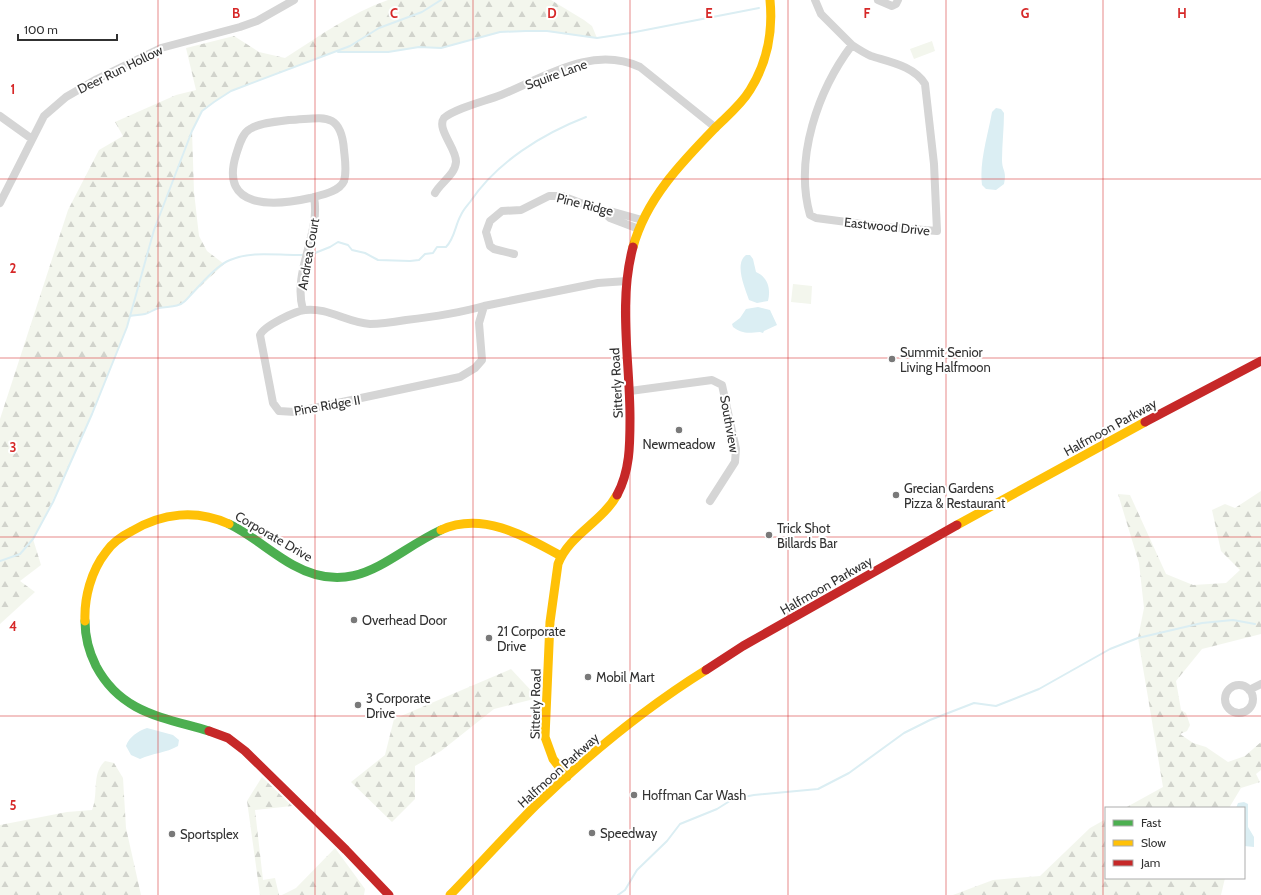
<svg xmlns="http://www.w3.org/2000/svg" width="1261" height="895" font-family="Cabin,sans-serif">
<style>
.forest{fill:url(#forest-firs)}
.garden{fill:#f3f6ed}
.water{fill:#dbeef3}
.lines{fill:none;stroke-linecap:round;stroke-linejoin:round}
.stream{stroke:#dbeef3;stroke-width:2}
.street{stroke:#d5d5d5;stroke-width:8}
.fast{stroke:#4caf50;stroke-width:9}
.slow{stroke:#ffc107;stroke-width:9}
.jam{stroke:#c62828;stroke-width:9}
.grid{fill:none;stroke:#d62828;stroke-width:1;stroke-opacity:0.55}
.poi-dot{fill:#797979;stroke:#fff;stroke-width:1.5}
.labels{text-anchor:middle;stroke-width:4;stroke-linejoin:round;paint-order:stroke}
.street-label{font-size:13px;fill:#313131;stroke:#fff}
.poi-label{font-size:13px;fill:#313131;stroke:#fff;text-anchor:start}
.grid-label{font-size:13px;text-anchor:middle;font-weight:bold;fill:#d62828;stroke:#fff;stroke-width:4;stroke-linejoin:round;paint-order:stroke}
</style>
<defs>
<pattern id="forest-firs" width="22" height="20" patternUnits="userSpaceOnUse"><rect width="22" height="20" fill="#f3f6ed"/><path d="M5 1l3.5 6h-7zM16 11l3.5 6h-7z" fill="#d1d3cc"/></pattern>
</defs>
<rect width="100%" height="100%" fill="#fff"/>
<path class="forest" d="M388 0H551L584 20 592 26 597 38 547 31H526L501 32 441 48 419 47 388 52H335L231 91 214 102 202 111 192 131 194 192 199 236 207 251 224 264 184 302 176 306 158 308 145 314 130 316 127 327C98 399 69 471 33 539L41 565 20 581 35 592 0 624V419L68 210 99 150 123 136 115 122 176 95 196 90 186 48 234 36 259 52 285 58C318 37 351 13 388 0Z
M1261 491V634L1202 649 1176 681 1181 710 1186 713 1190 725 1187 731 1180 734 1193 743 1206 747 1228 762 1245 756 1261 742V770L1256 774 1260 782 1241 788 1229 808H1125L1163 787 1138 638 1144 608 1139 563 1118 494 1130 495 1166 574 1193 585 1226 583 1240 570 1221 551 1212 510 1225 504 1235 508Z
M511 669 538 698 494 709 441 751 415 766V799L392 822 351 782 385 755 394 719Z
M105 761 114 763 123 778 126 828 141 895H0V825L67 812 92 810C99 794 91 774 105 761Z
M262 777 292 806 255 810 263 880 275 878 279 895H260L247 801Z
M1106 819V878H1225L1221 895H953L993 880 1040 876 1090 828Z
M335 848 365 889 364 895H282L296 888Z"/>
<path class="garden" d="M932 41 935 51 914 59 910 49Z
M793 284 812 286 811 304 791 302Z"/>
<path class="water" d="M996 108 1001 109 1004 113C1004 129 1002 144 1002 160 1002 171 1007 170 1004 184L996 190 986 189 982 185C979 162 988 135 992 112Z
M746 255H750L753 259 756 272C768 277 771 289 768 301L757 303 749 300C745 288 734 264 746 255Z
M758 307 770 310 777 325 764 331 763 333 760 332C748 333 742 334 733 327L732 324 740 318 746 309Z
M147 728 173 735 179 740 178 746C166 753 153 753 140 759L131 755 126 746C129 737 138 731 147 728Z
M1244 802 1248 804V827L1254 837V847L1244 846V808H1236L1238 803Z"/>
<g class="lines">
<path class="stream" d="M338 52H388L419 47 441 48 500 32 526 31H547L597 38 630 33 759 8
M310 255 330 247 338 242 348 245 352 250 365 253 378 260 410 261 419 260 425 254 433 253 437 247H446C455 238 455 225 461 215 463 210 467 206 470 202 497 162 542 134 586 117
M130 316C134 315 140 315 145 314 150 313 154 309 159 308 168 306 178 308 185 301 196 290 216 265 230 260 253 250 279 256 303 255
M0 561 20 554 33 539 53 502 92 414 127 327 154 230 192 131 202 111 214 102 231 91 350 46 379 28 422 12 441 0
M618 895 625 890 637 870 667 841 680 824 717 809 733 799 754 795 818 789 849 773 904 733 930 720 974 703 996 706 1039 689 1110 649 1138 638 1202 623 1233 620 1255 624"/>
<path class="street" d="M815 0 821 14 852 45
M878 0 892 6 896 4 898 0
M852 45C858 49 864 53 871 56 890 62 914 66 925 84L934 164 937 231 885 227 816 218 810 215C794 158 818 90 852 45Z
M0 116 32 139
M289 120C321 119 341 109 344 150 345 160 347 171 344 181 339 192 321 195 310 198 275 206 219 210 236 155 239 146 242 133 250 129 261 122 277 122 289 120Z
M435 193C441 182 455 175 456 162 457 149 436 129 444 118 456 108 486 101 501 95 545 77 592 45 640 67L716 128
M0 203 44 116 66 97 97 79 161 48 240 27 257 21 294 0
M602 211 610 218 639 229
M514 254 494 249 490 246 486 232 490 221 502 211 521 210 549 196H562L602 211H610L642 220
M484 306C459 313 433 317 406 320 394 322 382 324 370 324 348 323 327 307 305 310 295 311 264 326 260 335L273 403 279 411 295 412 460 377 475 368 482 360 479 323 484 306 598 283 627 281
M303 310C292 271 321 234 314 197
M630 391 712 380 722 385 736 449 735 462 710 501
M1225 699a14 14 0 1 1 28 0a14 14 0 1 1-28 0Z
M1249 690 1261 684"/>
<path class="fast" d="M229 524C252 535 271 553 293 565 356 600 389 554 441 530
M85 621C85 637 89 652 96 666 121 713 162 717 209 731"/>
<path class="slow" d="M633 247C646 199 681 163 715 128 727 116 741 105 750 90 767 63 773 31 770 0
M957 525 1145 422
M441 530C482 511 525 536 561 556
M85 621C84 598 91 571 106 552 112 543 122 536 132 531 162 513 196 509 229 524
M567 777 553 759 545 737 550 622 558 564C569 535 602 522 617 495
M450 895C479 865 507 834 536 805 588 755 645 708 706 670"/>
<path class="jam" d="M1145 422 1261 361
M617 495C630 471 630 445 630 418 630 361 618 303 633 247
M706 670 743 646 957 525
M209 731 228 738 245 751 346 850 389 895"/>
</g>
<path class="grid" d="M158 0V895M315 0V895M473 0V895M630 0V895M788 0V895M946 0V895M1103 0V895M0 179H1261M0 358H1261M0 537H1261M0 716H1261"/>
<g class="poi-dot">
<circle cx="892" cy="359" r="4"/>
<circle cx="679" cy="430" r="4"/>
<circle cx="896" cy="495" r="4"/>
<circle cx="769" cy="535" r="4"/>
<circle cx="354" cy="620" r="4"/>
<circle cx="489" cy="638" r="4"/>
<circle cx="588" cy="677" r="4"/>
<circle cx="358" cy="705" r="4"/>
<circle cx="634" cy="795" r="4"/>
<circle cx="592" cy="833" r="4"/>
<circle cx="172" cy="834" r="4"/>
</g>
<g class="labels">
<g class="street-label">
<text transform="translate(120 69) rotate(-26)" y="5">Deer Run Hollow</text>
<text transform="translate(556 74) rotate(-20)" y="5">Squire Lane</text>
<text transform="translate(585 204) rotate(14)" y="5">Pine Ridge</text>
<text transform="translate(887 226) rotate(6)" y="5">Eastwood Drive</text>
<text transform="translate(308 254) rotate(-80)" y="5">Andrea Court</text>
<text transform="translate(616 383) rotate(-93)" y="5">Sitterly Road</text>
<text transform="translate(327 405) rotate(-10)" y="5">Pine Ridge II</text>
<text transform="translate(730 424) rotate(80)" y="5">Southview</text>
<text transform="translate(1110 427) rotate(-29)" y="5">Halfmoon Parkway</text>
<text transform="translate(274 536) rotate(30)" y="5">Corporate Drive</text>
<text transform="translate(826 585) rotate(-30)" y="5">Halfmoon Parkway</text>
<text transform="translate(535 704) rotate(-89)" y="5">Sitterly Road</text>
<text transform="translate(558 770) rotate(-42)" y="5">Halfmoon Parkway</text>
</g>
<g class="poi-label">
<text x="900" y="357">Summit Senior<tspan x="900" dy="15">Living Halfmoon</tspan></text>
<text x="679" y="449" text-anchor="middle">Newmeadow</text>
<text x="904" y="493">Grecian Gardens<tspan x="904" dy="15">Pizza &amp; Restaurant</tspan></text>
<text x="777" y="533">Trick Shot<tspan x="777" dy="15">Billards Bar</tspan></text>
<text x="362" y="625">Overhead Door</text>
<text x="497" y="636">21 Corporate<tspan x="497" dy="15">Drive</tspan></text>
<text x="596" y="682">Mobil Mart</text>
<text x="366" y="703">3 Corporate<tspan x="366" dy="15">Drive</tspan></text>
<text x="642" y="800">Hoffman Car Wash</text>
<text x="600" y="838">Speedway</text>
<text x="180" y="839">Sportsplex</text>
</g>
</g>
<g class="grid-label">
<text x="236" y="18">B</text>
<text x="394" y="18">C</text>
<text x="552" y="18">D</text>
<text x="709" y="18">E</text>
<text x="867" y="18">F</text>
<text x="1025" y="18">G</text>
<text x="1182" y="18">H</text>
<text x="13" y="94">1</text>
<text x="13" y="273">2</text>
<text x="13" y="452">3</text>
<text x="13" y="631">4</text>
<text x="13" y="810">5</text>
</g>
<rect x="1105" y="807" width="140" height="72" fill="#ffffff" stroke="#adadad"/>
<rect x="1113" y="820" width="20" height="6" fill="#4caf50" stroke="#adadad"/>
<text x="1141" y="827" font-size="12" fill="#313131">Fast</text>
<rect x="1113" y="840" width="20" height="6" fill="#ffc107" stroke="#adadad"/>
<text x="1141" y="847" font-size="12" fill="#313131">Slow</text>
<rect x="1113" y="860" width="20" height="6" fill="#c62828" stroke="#adadad"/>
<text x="1141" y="867" font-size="12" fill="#313131">Jam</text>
<path d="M18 34v6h99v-6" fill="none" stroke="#313131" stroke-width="2"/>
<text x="24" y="34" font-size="12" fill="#313131" stroke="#ffffff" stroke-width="3" paint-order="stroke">100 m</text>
</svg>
